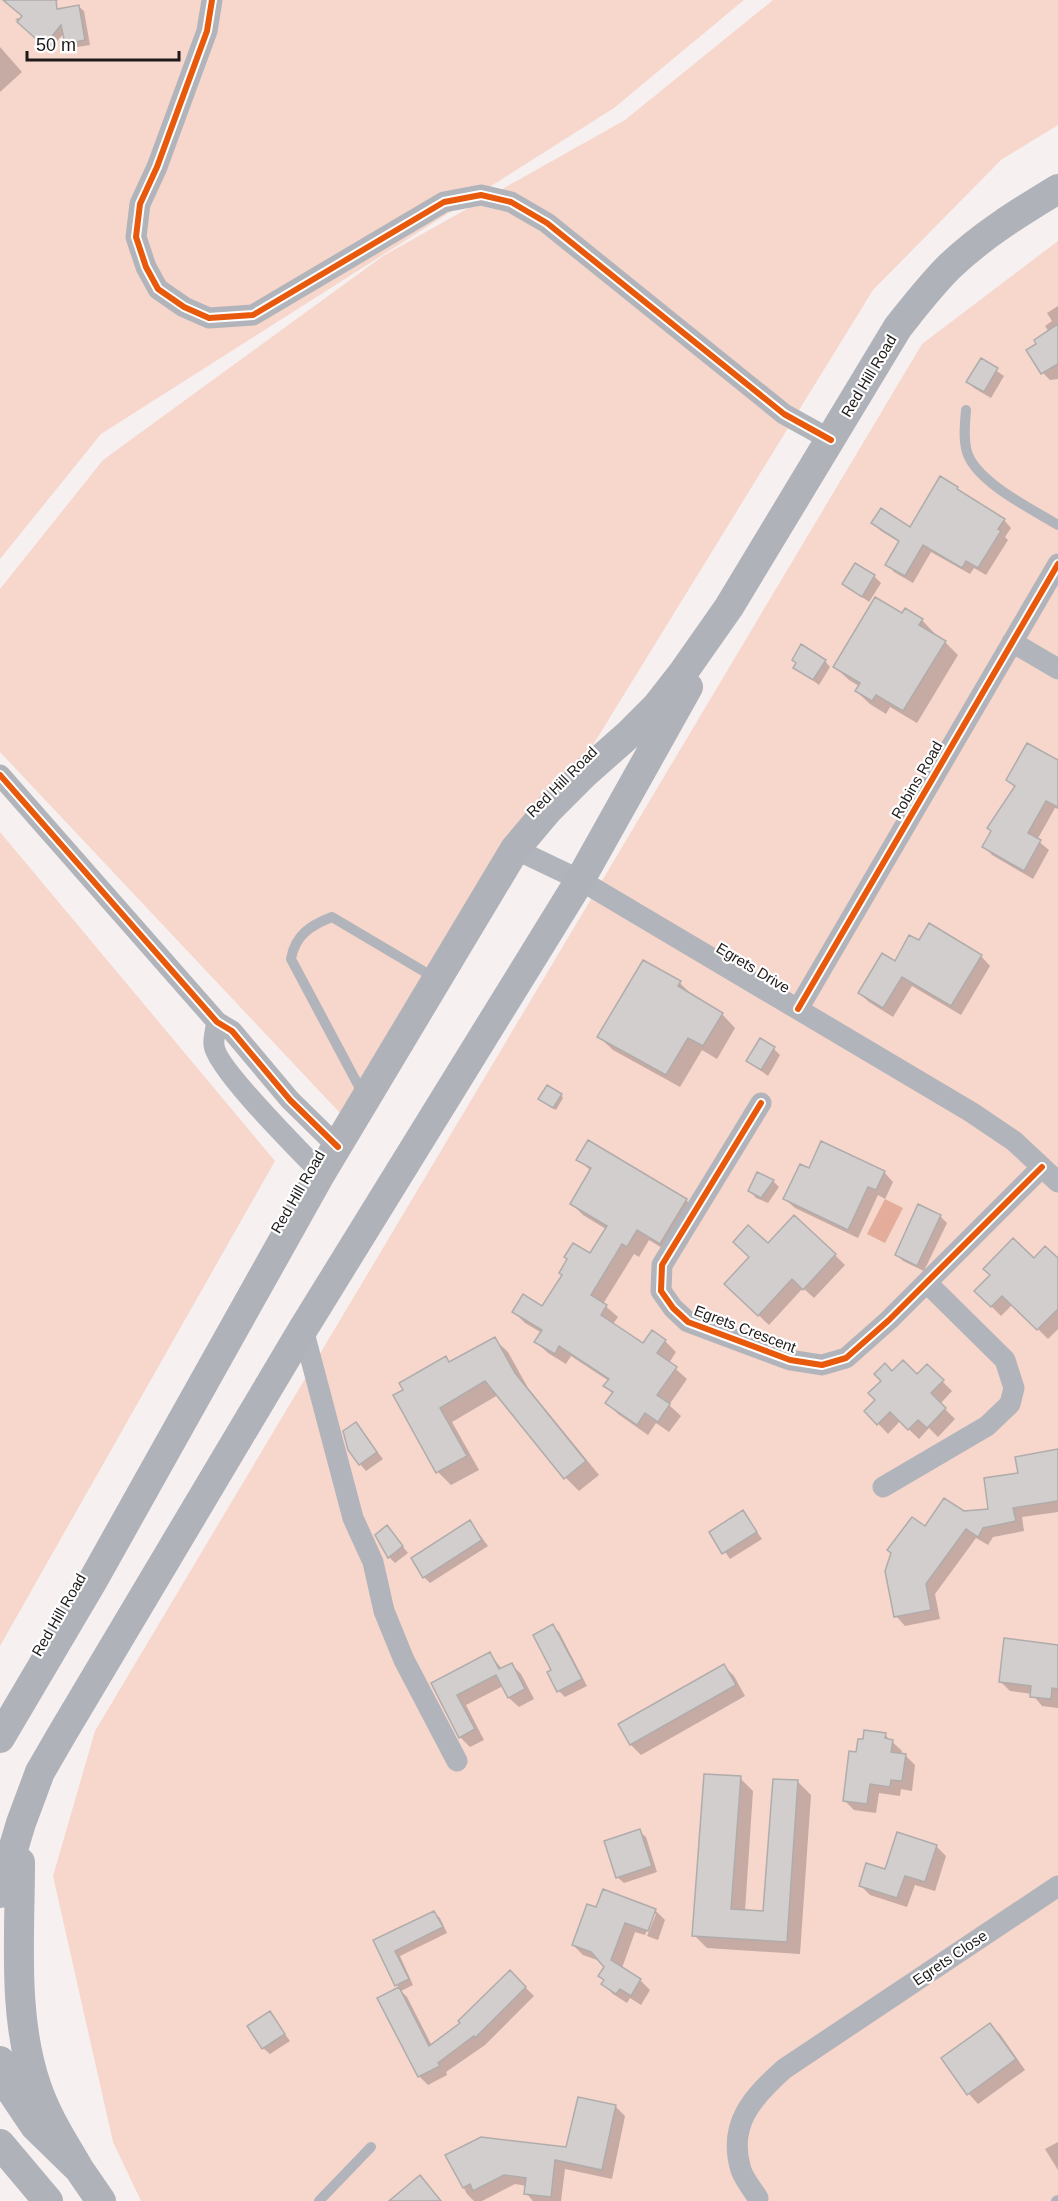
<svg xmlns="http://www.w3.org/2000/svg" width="1058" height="2201" font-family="Arial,sans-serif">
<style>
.green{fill:#f7d6cc}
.water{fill:#e4ac9a}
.shadow{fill:#0003}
.building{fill:#d2cecd;stroke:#b0acab;stroke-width:1.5}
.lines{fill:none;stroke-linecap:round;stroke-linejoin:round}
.lane{stroke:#b1b4ba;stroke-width:10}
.street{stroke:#b1b4ba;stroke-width:21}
.secondary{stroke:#b0b2b9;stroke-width:30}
.cycleway-casing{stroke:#fff;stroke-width:10}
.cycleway{stroke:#e8590c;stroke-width:6}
.labels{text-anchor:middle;stroke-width:4.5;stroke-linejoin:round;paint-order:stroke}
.street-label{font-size:15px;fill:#1e1a19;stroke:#fff}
</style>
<rect width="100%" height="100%" fill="#f6f1f0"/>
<path class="green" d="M0 0H744L614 108 101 434 0 559Z
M773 0H1058V125L1001 160 873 290 356 1130 0 752V589L103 460 383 256 625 120Z
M1058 241V2201H141L113 2142 53 1876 95 1731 922 344Z
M0 832 275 1161 0 1646Z"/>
<path class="water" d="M885 1199 903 1208 885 1243 867 1234Z"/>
<path class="shadow" d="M5 0H58L45 13 78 6 84 11 90 45 71 48 66 43 64 33 50 50 15 19 25 17Z
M0 47 22 72 0 92Z
M1058 306V379L1050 380 1041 371 1038 344 1049 332 1045 326 1052 321 1047 313Z
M981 360 1004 376 991 398 974 388 968 382Z
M957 488 965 496 1004 520 1011 528 1005 537 1008 540 986 575 974 568 970 574 931 552 913 583 894 572 887 564 899 542 881 531 873 523 911 529Z
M855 565 874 576 881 583 869 602 844 584Z
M903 615 922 620 935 634 934 635 945 642 958 655 917 723 890 707 886 714 870 704 856 691 859 686 849 680 835 667Z
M825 661 830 667 819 685 795 667Z
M1058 762V809L1055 808 1037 840 1049 850 1033 879 992 855 984 846 1015 788 1008 780Z
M919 942 981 956 990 966 961 1015 912 986 893 1017 869 1002 859 993Z
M680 983 693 996 722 1014 735 1028 717 1059 702 1050 680 1087 613 1050 599 1037Z
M774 1049 780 1055 768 1076 748 1061Z
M561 1095 563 1098 556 1110 543 1102Z
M589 1142 686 1200 698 1211 672 1254 649 1240 639 1257 634 1254 603 1304 618 1317 613 1324 643 1345 665 1341 676 1352 669 1363 687 1379 669 1405 681 1416 669 1432 656 1423 648 1435 618 1414 607 1403 613 1394 605 1386 609 1381 571 1356 566 1364 548 1353 536 1342 542 1333 525 1323 514 1312 543 1308 591 1256 606 1229 583 1215 572 1204 591 1171 578 1159Z
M809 1170 884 1172 893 1182 885 1199 878 1195 858 1238 795 1208 785 1199Z
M773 1181 779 1187 768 1203 756 1198 750 1191Z
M940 1216 947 1223 924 1271 903 1261 897 1255Z
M768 1245 835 1255 845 1265 814 1298 803 1288 769 1325 736 1294Z
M1058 1256V1329L1048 1339 1013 1304 1001 1316 976 1291 1034 1260 1056 1258Z
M494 1339 508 1352 528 1388 599 1475 579 1491 566 1478 498 1395 452 1422 479 1470 451 1485 438 1472 395 1396 446 1358 451 1363Z
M927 1366 952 1391 940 1404 955 1419 938 1437 929 1428 919 1439 900 1421 888 1434 866 1411 877 1400 893 1373 917 1376Z
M356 1424 383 1459 366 1471 360 1464Z
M1058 1450V1512L1022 1517 1024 1531 993 1537 988 1545 976 1538 935 1594 940 1619 905 1626 896 1616 925 1528 963 1513 990 1510 1020 1474Z
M743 1512 762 1539 730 1559 711 1532Z
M470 1522 488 1546 430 1583 424 1577Z
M393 1534 408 1553 395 1563 389 1557Z
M553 1626 559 1632 587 1686 565 1697 559 1691 553 1670Z
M1058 1646V1708L1042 1706 1032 1694 1010 1691 1000 1681Z
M490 1654 502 1669 511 1664 521 1674 534 1699 519 1707 509 1698 503 1686 466 1705 484 1740 470 1747 460 1737 433 1684Z
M724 1666 734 1676 745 1696 641 1755 631 1745 620 1725Z
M885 1735 902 1751 901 1755H905L915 1765 912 1791 901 1789 900 1796 879 1793 876 1813 854 1810 844 1800 857 1753Z
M740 1778 753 1791 745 1911 765 1913 798 1782 811 1795 800 1954 707 1948 694 1935Z
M639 1831 646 1837 657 1872 624 1883 617 1877Z
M936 1846 946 1856 935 1891 915 1885 907 1907 870 1895 860 1885Z
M597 1909 655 1910 665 1920 658 1940 647 1936 656 1914H653L645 1935 635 1932 622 1968 640 1980 650 1990 641 2005 630 1998 627 2003 613 1994 603 1984 605 1981 600 1976 606 1967 600 1961 583 1955 573 1945Z
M434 1913 440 1918 447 1933 400 1956 413 1985 401 1991 407 1997 432 2046 463 2023 510 1972 534 1996 485 2045 446 2072 447 2075 428 2085 419 2076 399 1988 375 1941Z
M270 2013 290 2041 270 2054 263 2048Z
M990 2025 1000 2034 1025 2070 978 2104 969 2094Z
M615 2106 625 2116 612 2179 565 2169 561 2201H533L526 2193 527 2186 515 2184 482 2201H474L467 2194 447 2156 568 2149Z
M1058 2142V2170L1045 2149Z"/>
<path class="building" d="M3 0H56L57 9 79 5 85 40 65 44 61 25 44 46 17 22 22 16Z
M1058 324V364L1041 374 1026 350 1036 344 1034 340Z
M981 358 998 368 984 392 966 382Z
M940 476 958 487 957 489 1005 519 998 529 1001 531 978 568 966 561 962 568 923 545 905 576 885 565 899 541 871 523 881 508 910 527Z
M855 563 875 575 862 597 842 584Z
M875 597 902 613 905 608 923 619 919 625 946 641 903 711 876 695 872 701 855 691 860 683 833 667Z
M801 644 826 660 813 680 793 668 796 663 792 660Z
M1027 743 1058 760V807L1046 801 1028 833 1041 840 1024 871 982 847 991 831 987 828 1015 786 1006 780Z
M929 923 982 955 951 1006 902 977 883 1008 858 993 882 953 895 961 909 935 919 940Z
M643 960 681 981 678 986 723 1013 703 1046 688 1038 666 1075 597 1037Z
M760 1038 775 1047 761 1070 746 1061Z
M547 1085 562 1094 553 1108 538 1099Z
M588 1140 687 1199 660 1244 637 1230 627 1247 622 1244 591 1295 607 1305 601 1315 643 1343 652 1330 666 1340 657 1353 677 1367 657 1395 670 1404 658 1422 645 1413 637 1425 605 1403 613 1392 603 1386 609 1379 559 1346 555 1354 534 1342 542 1330 512 1312 523 1294 542 1306 562 1275 559 1273 567 1259 564 1257 573 1243 590 1253 607 1226 570 1204 591 1168 576 1160Z
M821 1141 885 1171 876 1190 868 1187 848 1230 783 1199 800 1164 809 1168Z
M757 1172 774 1180 761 1198 748 1191Z
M918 1204 941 1215 917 1266 895 1255Z
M794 1215 836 1254 803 1290 792 1279 758 1316 724 1284 749 1257 733 1242 748 1225 768 1243Z
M1013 1238 1034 1258 1045 1246 1058 1258V1309L1037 1330 1002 1296 991 1307 974 1291 990 1275 983 1269Z
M495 1337 515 1373 586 1461 564 1479 485 1381 440 1408 467 1456 436 1473 393 1395 403 1390 399 1383 446 1356 449 1362Z
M903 1360 917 1374 927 1364 944 1380 931 1393 946 1408 927 1428 918 1420 908 1430 890 1412 877 1425 864 1411 875 1400 868 1393 881 1381 874 1374 885 1363 892 1371Z
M356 1422 377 1452 359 1465 348 1450 343 1431Z
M1058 1449V1501L1013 1508 1016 1521 983 1528 978 1537 966 1529 926 1584 931 1610 894 1617 885 1571 891 1553 887 1550 912 1517 925 1526 944 1498 964 1511 988 1509 984 1478 1018 1473 1015 1457Z
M743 1510 757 1532 722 1554 709 1532Z
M470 1520 482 1540 423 1578 411 1558Z
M387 1525 403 1546 388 1558 375 1535Z
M553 1624 582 1679 557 1692 547 1672 551 1670 533 1635Z
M1004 1638 1058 1645V1689L1052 1688 1051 1699 1030 1697 1031 1686 999 1682Z
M490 1652 499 1669 512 1663 525 1689 508 1698 496 1675 457 1695 475 1729 459 1738 431 1683Z
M724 1664 736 1685 630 1745 618 1724Z
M864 1730 886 1733 885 1738 893 1740 891 1752 906 1754 902 1781 891 1780 890 1787 870 1784 867 1804 843 1801 849 1751 856 1752 858 1739H863Z
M704 1774 741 1776 731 1909 763 1911 773 1779 798 1780 787 1942 692 1936Z
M640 1829 652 1866 616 1878 604 1841Z
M897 1832 937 1845 925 1882 905 1876 897 1898 859 1886 866 1863 885 1869Z
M603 1889 656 1909 648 1931 625 1923 611 1960 641 1979 631 1996 620 1989 616 1994 601 1984 604 1980 598 1976 604 1967 591 1952 572 1945 587 1904 596 1907Z
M434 1911 443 1927 395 1951 409 1979 395 1986 373 1940Z
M510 1970 526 1987 475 2038 474 2036 438 2063 440 2066 418 2077 377 1998 399 1987 429 2046 460 2023 458 2021Z
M270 2011 285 2034 262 2049 247 2026Z
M990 2023 1016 2059 967 2095 941 2058Z
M578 2097 616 2105 602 2170 555 2160 551 2197 524 2194 526 2178 504 2175 473 2191 470 2184 463 2188 445 2155 481 2137 566 2147Z
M420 2175 441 2201H389Z"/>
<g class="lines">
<path class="lane" d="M966 410C965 423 963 439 967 452 976 482 1032 509 1058 525
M364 1096 291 959C295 935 311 925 332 917L435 978
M319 2201 371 2147
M1056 2201 1058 2200"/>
<path class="street" d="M212 0 207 31 157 167 140 204 136 237 146 267 158 289 184 307 209 318 253 315 444 202 481 195 511 202 547 223 784 414 831 440
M1012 642 1058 669
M0 775 217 1022 232 1031 290 1100 338 1147
M515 849 580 880 971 1112 1014 1141 1058 1182
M798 1009 1058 564
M217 1022C216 1029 213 1038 214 1045 215 1067 302 1153 321 1173
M761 1103 662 1265 661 1291 673 1308 688 1322 790 1360 822 1365 846 1358 889 1320 1042 1167
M303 1329 353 1518 373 1562 384 1611 404 1660 457 1761
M883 1487 987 1426 1010 1404 1014 1388 1005 1360 927 1283
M758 2198C752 2189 744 2179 741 2170 727 2124 753 2097 784 2069L1058 1886"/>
<path class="secondary" d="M0 1738 92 1582 321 1173 515 849 547 811 585 773 628 735 657 706 682 674 729 607 898 327C914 307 930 286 949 267 981 236 1020 212 1058 189
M20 1862C20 1936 12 2017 37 2088 47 2117 64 2143 79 2169
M0 1893 21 1823 40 1772 62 1734 303 1329 580 880 688 687
M0 2061 6 2083 35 2126 79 2169 101 2201
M0 2144 48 2201"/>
<defs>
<path id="cycleway" d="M212 0 207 31 157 167 140 204 136 237 146 267 158 289 184 307 209 318 253 315 444 202 481 195 511 202 547 223 784 414 831 440
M0 775 217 1022 232 1031 290 1100 338 1147
M798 1009 1058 564
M761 1103 662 1265 661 1291 673 1308 688 1322 790 1360 822 1365 846 1358 889 1320 1042 1167"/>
</defs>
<use href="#cycleway" class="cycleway-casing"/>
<use href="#cycleway" class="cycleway"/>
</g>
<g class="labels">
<g class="street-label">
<text transform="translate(869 376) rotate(-59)" y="5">Red Hill Road</text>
<text transform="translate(917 780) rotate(-60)" y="5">Robins Road</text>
<text transform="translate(562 782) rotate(-45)" y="5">Red Hill Road</text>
<text transform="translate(753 968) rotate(31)" y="5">Egrets Drive</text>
<text transform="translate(298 1192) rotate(-60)" y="5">Red Hill Road</text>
<text transform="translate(745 1329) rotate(21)" y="5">Egrets Crescent</text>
<text transform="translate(59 1615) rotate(-60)" y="5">Red Hill Road</text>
<text transform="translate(950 1958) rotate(-34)" y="5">Egrets Close</text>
</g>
</g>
<path d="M27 51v9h152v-9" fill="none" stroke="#1e1a19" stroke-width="3"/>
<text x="36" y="51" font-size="18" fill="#1e1a19" stroke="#ffffff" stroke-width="4.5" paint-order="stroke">50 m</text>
</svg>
